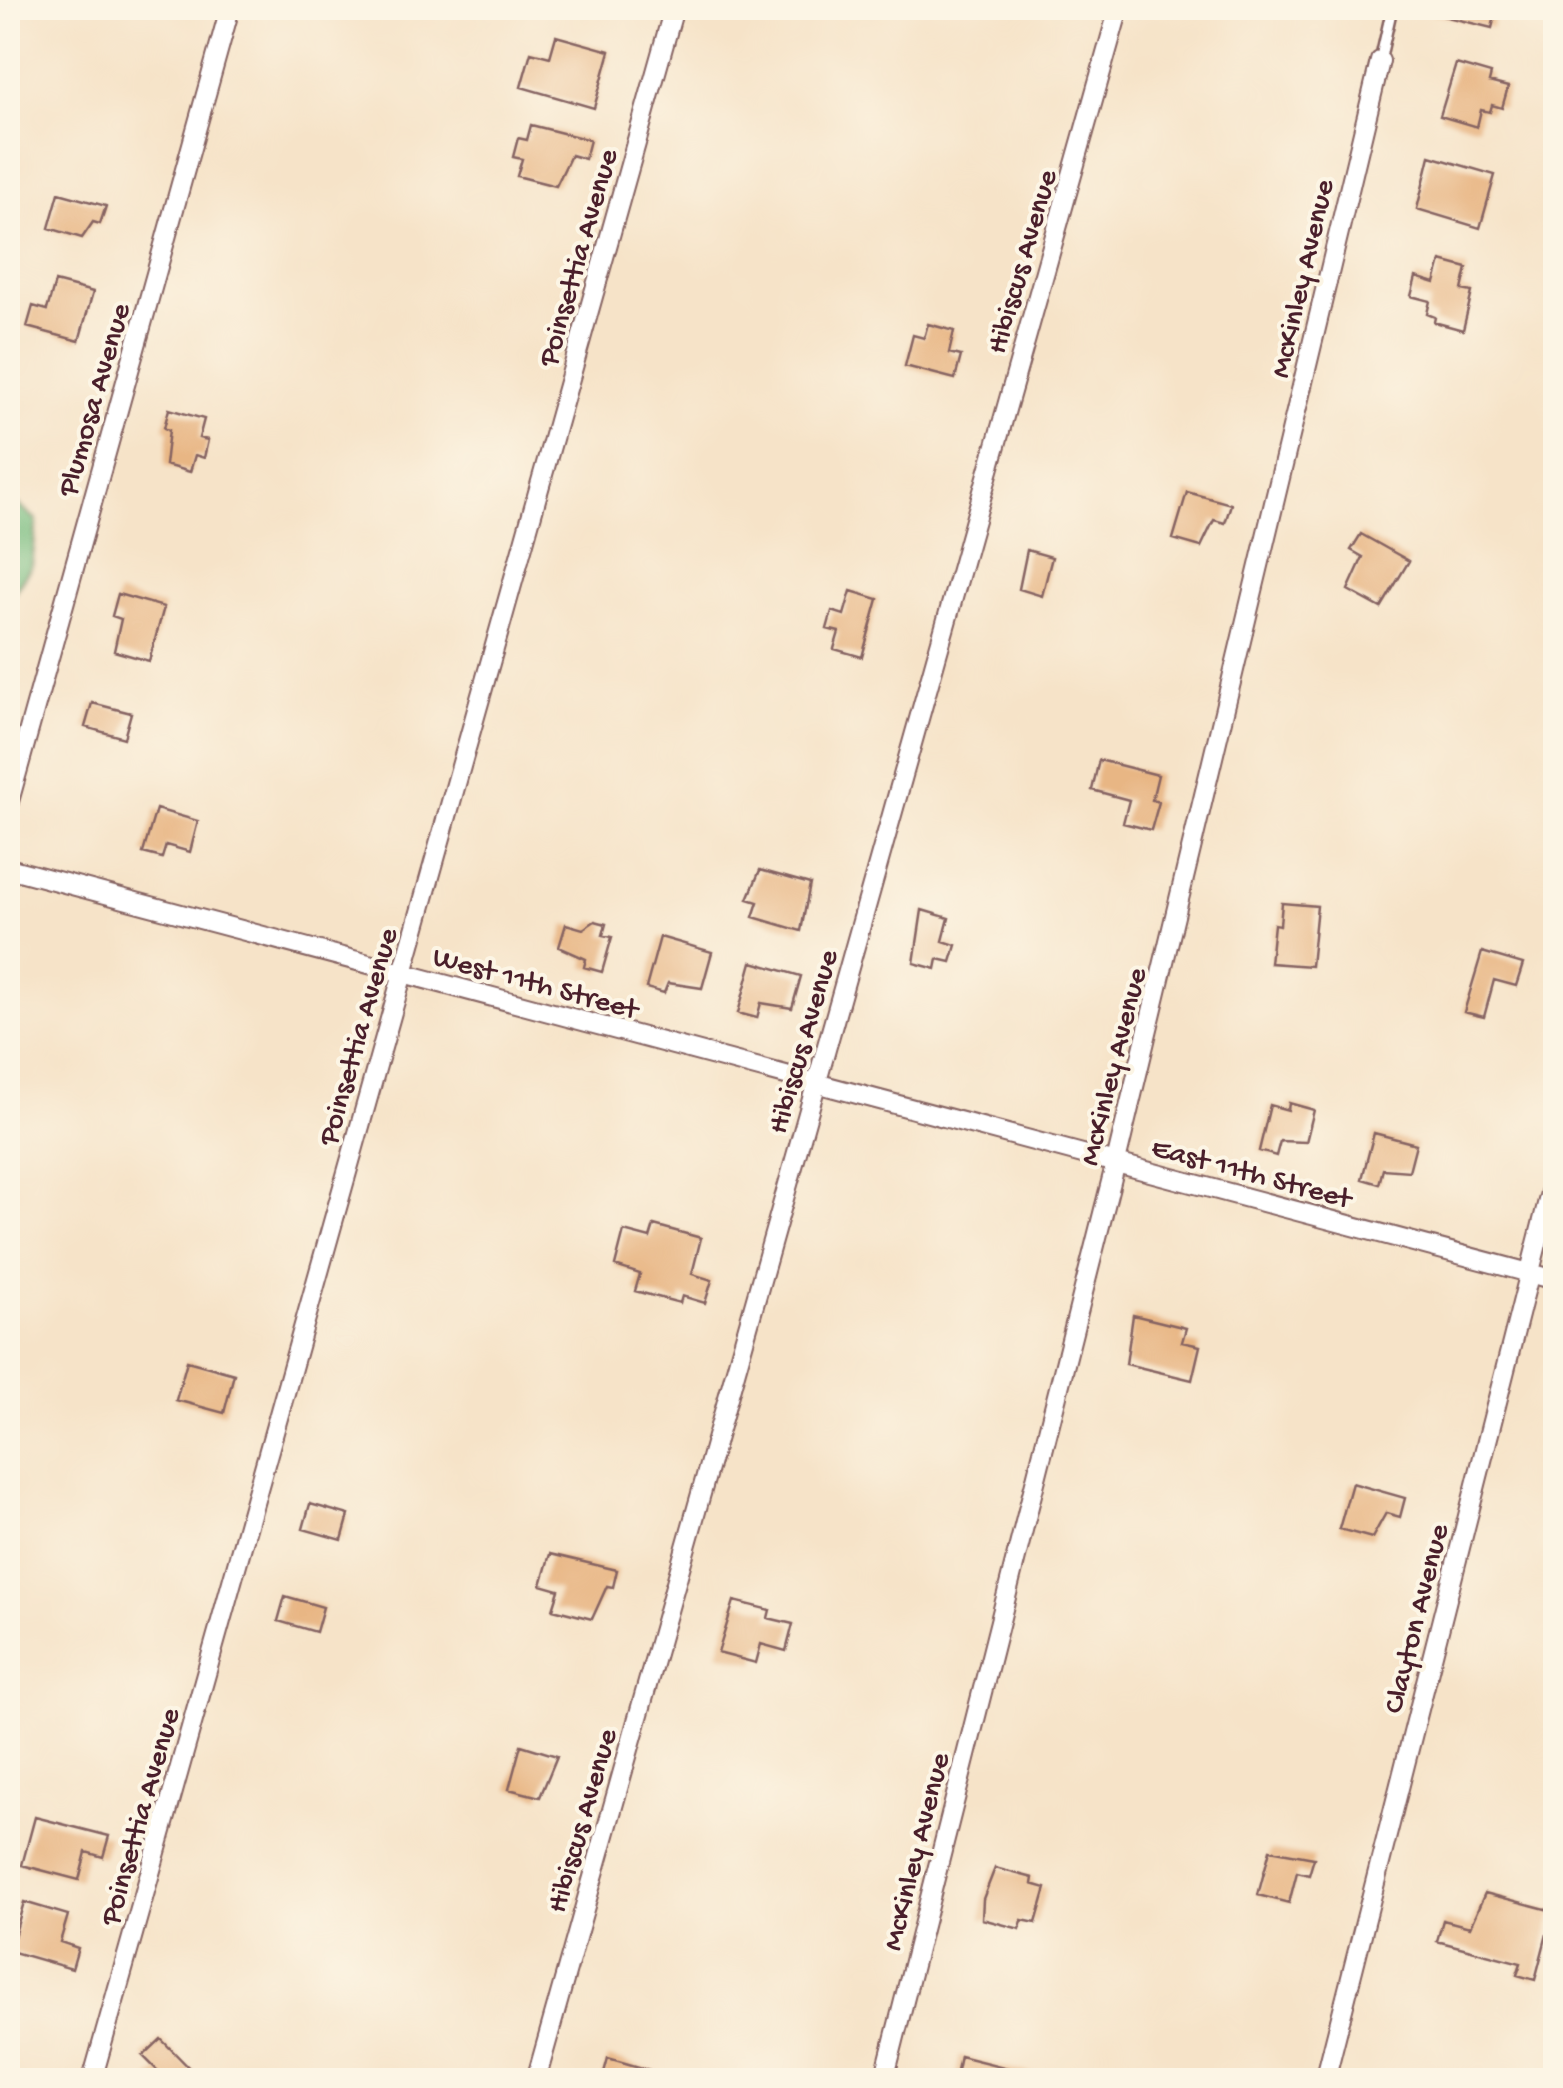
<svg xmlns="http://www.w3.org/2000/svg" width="1563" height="2088" font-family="'Gochi Hand',sans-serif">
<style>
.forest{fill:#77bc7f;stroke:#606e55;stroke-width:2.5}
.building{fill:#e8b684}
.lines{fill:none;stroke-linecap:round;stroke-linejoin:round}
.service-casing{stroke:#866462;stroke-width:14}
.minor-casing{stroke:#866462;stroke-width:22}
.service{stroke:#fff;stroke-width:9}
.minor{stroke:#fff;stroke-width:18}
.labels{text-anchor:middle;stroke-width:8;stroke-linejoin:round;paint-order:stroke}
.street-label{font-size:30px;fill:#4a1f2b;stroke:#fcf5e5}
</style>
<rect width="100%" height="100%" fill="#fcf5e5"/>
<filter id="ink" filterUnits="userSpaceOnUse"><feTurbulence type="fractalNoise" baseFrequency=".01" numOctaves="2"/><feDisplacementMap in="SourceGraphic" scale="20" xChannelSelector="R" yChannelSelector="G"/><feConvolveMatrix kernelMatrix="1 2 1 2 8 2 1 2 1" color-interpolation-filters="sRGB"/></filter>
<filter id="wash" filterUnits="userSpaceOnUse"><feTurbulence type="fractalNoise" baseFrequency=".0048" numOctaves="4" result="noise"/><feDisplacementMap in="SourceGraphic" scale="40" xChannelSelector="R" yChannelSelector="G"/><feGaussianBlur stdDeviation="2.25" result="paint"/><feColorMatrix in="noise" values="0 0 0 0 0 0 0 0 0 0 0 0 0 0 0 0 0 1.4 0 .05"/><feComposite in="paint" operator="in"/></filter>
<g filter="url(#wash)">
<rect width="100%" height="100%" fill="#f6e3c8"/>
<path class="forest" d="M8 497 37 520 32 565 8 601Z"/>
<g id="blocks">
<path class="building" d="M1432 8H1497L1492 28 1431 13Z
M556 36 610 51 594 108 521 87 531 52 550 57Z
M1456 64 1491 74 1489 82 1508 87 1502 108 1492 105 1490 112 1481 110 1477 127 1440 116Z
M531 125 590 140 585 159 571 155 556 186 517 176 522 159 513 157 518 138 527 140Z
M1430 156 1495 175 1480 228 1417 209Z
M59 193 106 206 100 224 93 222 82 238 49 228Z
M1441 261 1467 268 1462 290 1472 292 1463 330 1434 322 1435 317 1427 314 1430 301 1411 296 1416 277 1435 283Z
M55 282 93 292 79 341 27 327 33 306 47 310Z
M928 324 954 331 949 353 961 356 955 379 905 366 913 335 924 338Z
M169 409 204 419 199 438 208 440 204 458 195 455 190 472 165 465 169 430 164 428Z
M1187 492 1231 504 1225 523 1214 520 1201 547 1173 539Z
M1361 534 1409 561 1381 608 1348 590 1363 557 1351 550Z
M1027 550 1052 557 1042 596 1019 589Z
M851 591 878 599 862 657 834 649 839 632 827 629 832 611 844 615Z
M118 594 164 607 149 661 114 651 121 619 112 616Z
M92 703 131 713 124 738 85 727Z
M1099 760 1158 775 1152 800 1159 802 1151 830 1123 823 1129 800 1092 790Z
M156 809 198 821 190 852 166 845 162 858 143 853Z
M760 870 810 884 801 931 753 917 758 902 748 899Z
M1282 903 1317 906 1311 966 1270 963 1274 924 1280 925Z
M922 910 949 918 943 941 956 945 951 962 938 959 936 969 914 963Z
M595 921 606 924 603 935 612 937 602 972 584 967 586 959 559 947 566 924 583 929Z
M660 937 712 952 702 988 668 983 664 993 646 988Z
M1482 952 1523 964 1516 986 1494 980 1484 1017 1464 1012Z
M752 962 801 976 792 1008 761 1003 757 1018 738 1013Z
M1289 1103 1314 1110 1306 1142 1280 1141 1276 1156 1259 1151 1270 1105 1288 1110Z
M1374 1133 1416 1144 1409 1171 1383 1169 1379 1184 1362 1179Z
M654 1225 701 1238 692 1274 712 1280 705 1303 682 1296 680 1303 635 1291 640 1274 615 1266 624 1231 650 1238Z
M1133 1315 1186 1328 1182 1342 1200 1346 1192 1380 1126 1364Z
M187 1361 234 1374 224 1413 176 1400Z
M1352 1483 1405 1498 1400 1517 1386 1513 1372 1538 1339 1529Z
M310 1504 349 1515 342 1540 303 1529Z
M550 1554 617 1570 613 1587 607 1586 592 1619 553 1609 559 1590 541 1585Z
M285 1596 323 1607 316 1632 278 1621Z
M734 1601 770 1610 768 1618 793 1624 786 1651 761 1644 756 1663 718 1653Z
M521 1745 557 1756 540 1797 509 1789Z
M35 1817 109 1836 103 1857 86 1852 79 1880 22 1865Z
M1270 1850 1314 1858 1309 1875 1297 1872 1289 1903 1258 1895Z
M995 1868 1033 1878 1032 1884 1046 1888 1036 1923 1022 1920 1020 1929 982 1919 983 1899Z
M1485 1893 1553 1911 1535 1980 1517 1975 1521 1963 1437 1941 1443 1920 1470 1927Z
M24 1902 68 1915 60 1942 78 1948 72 1969 10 1951Z
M161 2039 201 2080H148L158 2071 143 2056Z
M960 2056 1036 2075 1035 2080H978L956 2075Z
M608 2058 670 2076V2080H602Z"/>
</g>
</g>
<g filter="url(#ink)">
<use href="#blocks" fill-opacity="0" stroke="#866462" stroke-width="2.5"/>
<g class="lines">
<defs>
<path id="service" d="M1380 61 1392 8"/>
<path id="minor" d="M8 805 230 8
M8 868 1556 1280
M92 2080 674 8
M536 2080 1117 15
M884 2080 1116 1162 1380 61
M1325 2080 1556 1169"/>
</defs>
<use href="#service" class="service-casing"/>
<use href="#minor" class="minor-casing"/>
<use href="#service" class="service"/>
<use href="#minor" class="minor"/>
</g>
</g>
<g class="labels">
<g class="street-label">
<text transform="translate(576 257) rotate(-74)" y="10">Poinsettia Avenue</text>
<text transform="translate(1020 261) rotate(-74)" y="10">Hibiscus Avenue</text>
<text transform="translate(1300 278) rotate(-77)" y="10">McKinley Avenue</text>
<text transform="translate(92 399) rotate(-74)" y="10">Plumosa Avenue</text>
<text transform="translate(536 981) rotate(15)" y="10">West 11th Street</text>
<text transform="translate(356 1036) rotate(-74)" y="10">Poinsettia Avenue</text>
<text transform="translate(801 1041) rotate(-74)" y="10">Hibiscus Avenue</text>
<text transform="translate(1111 1066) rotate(-76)" y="10">McKinley Avenue</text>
<text transform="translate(1252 1171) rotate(15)" y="10">East 11th Street</text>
<text transform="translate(1414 1618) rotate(-76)" y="10">Clayton Avenue</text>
<text transform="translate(138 1816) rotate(-74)" y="10">Poinsettia Avenue</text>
<text transform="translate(580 1820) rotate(-74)" y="10">Hibiscus Avenue</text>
<text transform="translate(914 1851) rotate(-76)" y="10">McKinley Avenue</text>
</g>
</g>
<rect width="1563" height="2088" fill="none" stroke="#fcf5e5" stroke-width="40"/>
</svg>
